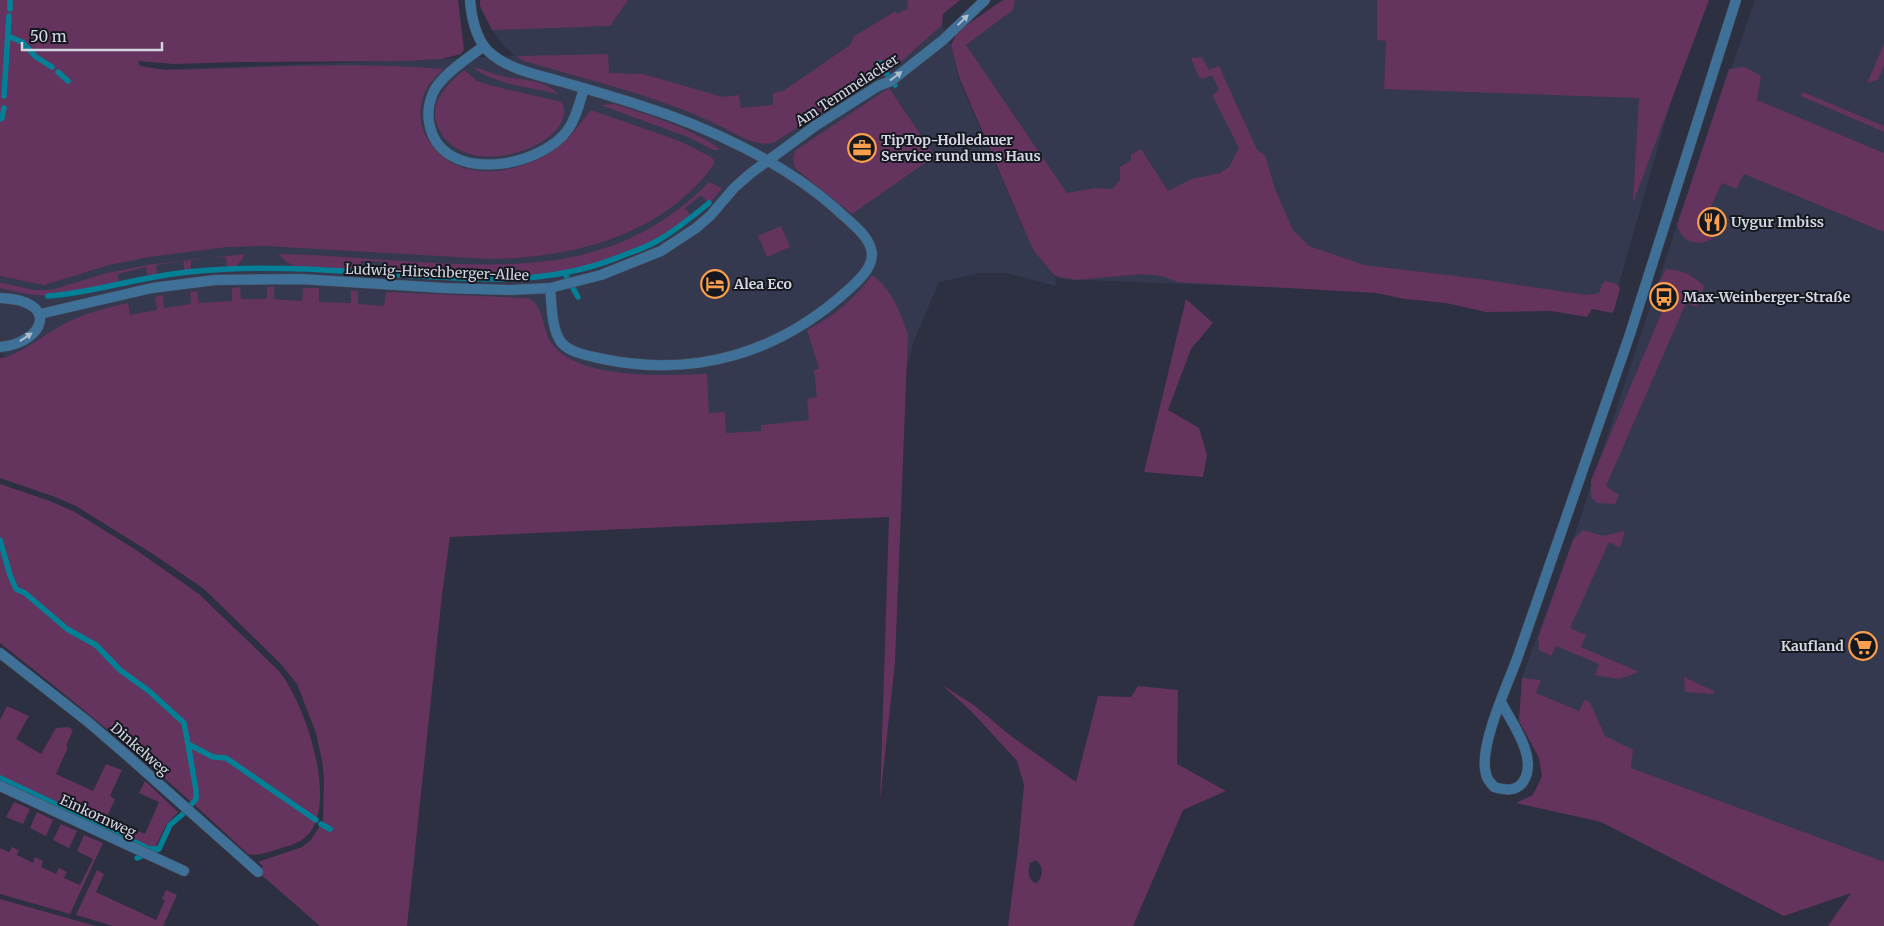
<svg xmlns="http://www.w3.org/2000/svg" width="1884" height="926" font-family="Merriweather,serif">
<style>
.built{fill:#34394f}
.green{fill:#64335e;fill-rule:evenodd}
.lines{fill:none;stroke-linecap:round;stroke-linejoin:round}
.stream{stroke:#048096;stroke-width:5.5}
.minor-casing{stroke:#474b5a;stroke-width:11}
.minor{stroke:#3f7097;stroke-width:10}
.oneway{fill:#aebcce}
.labels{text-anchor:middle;stroke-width:4;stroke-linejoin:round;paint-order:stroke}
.street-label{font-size:14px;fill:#d3d6e1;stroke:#161820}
.poi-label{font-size:14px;font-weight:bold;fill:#d3d6e1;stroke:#161820;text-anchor:start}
</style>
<rect width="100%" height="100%" fill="#2c3040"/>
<path class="built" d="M480 0H960L942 14V25L951 45 959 80 1033 250 1055 276 1056 286 1006 273H981L939 282 913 343 905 374 799 464 7 360 0 352V196L102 72 515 56 502 44 492 30 480 6Z
M1003 0H1700L1614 301 1059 279 954 39Z
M1755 0H1884V868L1872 888 1519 721 1522 678 1573 540 1677 225Z"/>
<path class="green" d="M0 0H458L464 50 461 54 441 59 405 61 240 62 174 64 138 61 140 66 166 70C258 68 351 61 443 69 437 76 430 82 426 90 408 125 436 164 472 170 500 175 532 165 555 149 570 139 580 124 591 110L682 142 711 157 714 160V164C664 235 573 258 490 259L266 246 227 247 149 257 109 265 44 285 0 276Z
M480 0H628L610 26 492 30 480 6Z
M908 0H960L943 14 942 25 885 76 877 77 775 142C756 149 732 131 714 123 654 95 588 80 524 61L516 56 608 54 609 73 643 74 723 97 739 95 741 108 773 105V93L783 91 850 45 854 36 896 11 897 14 907 9Z
M1003 0H1015L1013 10 966 45 1067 193 1096 188 1112 189 1120 180V167L1131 160V155L1141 149 1168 191 1191 179 1220 173 1229 167 1239 148 1212 95 1219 90 1212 75 1203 79 1199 77 1191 58 1202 57 1209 70 1219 66 1257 150 1265 155 1275 189 1293 230 1309 246 1364 265 1480 279 1586 295 1599 293 1602 284 1606 281 1617 284 1620 289 1614 310 1612 313 1592 309 1587 317 1551 311 1486 312 1446 303 1405 299 1376 293 1178 282 1162 276 1142 274 1076 280 1055 276 1033 250 959 77 951 45 958 31Z
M1377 0H1709L1633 203 1639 98 1384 89 1386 41 1377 40Z
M1884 44V66L1878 80 1867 83Z
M1745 67 1761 76 1757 100 1884 153V232L1744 174 1736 189 1722 183 1699 232 1713 238C1698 248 1682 242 1677 225L1729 69Z
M473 68C482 68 487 72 495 74 514 81 543 77 558 94 530 87 497 85 473 68Z
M464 70 477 81 489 85 562 102C581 144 464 187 438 127 427 103 447 85 464 70Z
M889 88 935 156 852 214 797 170C792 164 792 156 796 150Z
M1803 92 1884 126V132L1801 96Z
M614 104C646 114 693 129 720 149L716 150H713L688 137 600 105Z
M709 182 722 188 716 196 709 203 701 195 685 208 692 217C681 225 669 234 657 241 648 247 636 250 626 255 547 288 470 279 388 274V262L361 261 360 273 299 269 287 262 278 254C325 255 372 259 418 262 529 269 626 267 709 182Z
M781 226 790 247 767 257 758 236Z
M245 254C241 262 236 269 227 269L226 257 191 259V272L185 273 183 261 156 265 157 276 148 278 146 267 118 274 119 285 48 296 26 294 0 288V283H3L34 290H51L107 273 153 264Z
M1666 269C1684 271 1691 274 1704 286L1697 307 1686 303 1606 486 1619 495 1615 504 1597 503 1591 497V480L1670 293 1656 288Z
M872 275C892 289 900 312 908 334L895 662 880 801 889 517 450 537 442 595 407 926H320L258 872 263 866 258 862 302 847 311 840 323 821 324 778 322 761 316 733 297 684 280 663 204 589 156 556 76 506 55 497 0 478V358C19 357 52 328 72 320 90 312 109 307 128 303L130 315 157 310 155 297 163 295 164 308 191 304 190 292 197 291 199 303 232 301V288L240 287 241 299H267V287L274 286V299L302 301 303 288H319V302L351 303V290L358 291V304L384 306 386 292 528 298C544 305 542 328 550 341 575 381 666 375 707 374L709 413 725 412 726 433 761 431V425L809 420 807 399 817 397 814 370 819 369 807 330C837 314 851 302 872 275Z
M1186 299 1213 323 1191 349 1168 410 1199 428 1207 455 1203 477 1144 472Z
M0 484 50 501 75 512 136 550 199 594 279 671C304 702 334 790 313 828 306 840 294 845 281 848 272 851 257 857 248 854 168 779 86 710 0 643Z
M1583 530 1603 536 1625 531 1620 548 1609 542 1570 628 1586 635 1581 647 1639 672 1619 679 1595 675 1599 664 1556 646 1551 656 1539 650 1538 638 1573 540Z
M1684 677 1714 691V694L1685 692Z
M1522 678 1541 680 1536 693 1579 711 1584 700 1590 702 1605 736 1633 750 1631 768 1884 862V926H1828L1851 893 1784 916 1601 822 1516 803 1533 795 1542 776 1539 758 1519 721Z
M941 684 974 705 1011 736 1076 782 1098 696 1131 697 1138 686 1178 690 1177 764 1226 791 1183 810 1133 926H1008L1018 849 1024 785 1017 761 972 712ZM1036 860C1044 867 1043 875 1037 883L1033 882C1028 876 1028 871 1030 863Z
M7 706 29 716 16 739 41 754 56 728 68 727 73 730 66 746 68 747 56 774 93 791 106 764 122 770 110 796 115 799 107 817 145 834 159 802 139 793 145 781 178 812 166 825 156 846 149 849 0 778V720Z
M14 802 30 809 23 824 6 817Z
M37 812 53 820 46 836 30 828Z
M61 824 77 831 69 848 53 840Z
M84 835 103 843 70 914 0 894V848L9 852 12 847 19 850 17 855 33 863 35 857 43 861 41 867 56 874 59 868 67 872 64 878 80 885 93 859 77 851Z
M97 870 104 874 96 892 156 920 165 900 162 899 166 890 177 895 163 926H113L76 915Z
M0 899 96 926H0Z"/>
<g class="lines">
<path class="stream" d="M10 0V9
M8 36 22 42 36 57 52 67
M879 63 895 85
M58 72 68 81
M4 96 9 16
M0 119 2 118 4 108
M565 274 578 297
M48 296C82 294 115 284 149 278 174 273 202 270 228 269 291 266 354 272 417 276 494 280 555 285 629 253 638 250 648 246 657 241 675 231 692 217 709 203
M0 540 10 575 16 589 25 593 67 629 96 645 120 670 149 691 184 723 188 744 213 757 226 758 316 820
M0 778 81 816
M83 817 149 849H157
M321 824 330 829
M137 858 159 849 170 825 184 813 196 799V790L188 744"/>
<defs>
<path id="minor" d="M470 0C471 16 476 39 488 51 507 69 535 74 559 81 587 89 615 97 642 106 708 127 783 162 835 208 846 219 867 233 871 249 876 265 859 280 848 290 779 353 695 378 603 359 590 356 569 353 561 342 551 328 552 305 550 288
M484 46C468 58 449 70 437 86 430 96 427 110 429 122 439 186 542 169 569 128 577 116 580 101 584 88
M0 298C61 300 45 343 0 347
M40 314 152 288 215 280 300 279 444 288 511 290 550 288 601 275 661 251 696 228 710 216 734 188 751 173 815 126 878 86 891 81 943 40 985 0
M0 653 87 721 130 758 258 872
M1501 702C1512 724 1539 758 1523 782 1516 792 1505 790 1494 787 1491 783 1487 780 1486 774 1478 747 1508 684 1518 656L1630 334 1736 0
M0 786 184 871"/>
</defs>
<use href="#minor" class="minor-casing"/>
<use href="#minor" class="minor"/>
</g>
<defs><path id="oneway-solid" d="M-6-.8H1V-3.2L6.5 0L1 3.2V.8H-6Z" transform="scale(1.25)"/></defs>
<g class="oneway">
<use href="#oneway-solid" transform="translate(963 20) rotate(-44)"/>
<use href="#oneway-solid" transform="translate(896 76) rotate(-37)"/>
<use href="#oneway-solid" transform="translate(26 337) rotate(-34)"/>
</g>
<defs>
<symbol id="office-ring" viewBox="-11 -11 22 22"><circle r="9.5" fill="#161820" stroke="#fa9f4e" stroke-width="1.5"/><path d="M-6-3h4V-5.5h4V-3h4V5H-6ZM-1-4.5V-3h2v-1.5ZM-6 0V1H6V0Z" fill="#fa9f4e"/></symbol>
<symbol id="restaurant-ring" viewBox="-11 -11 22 22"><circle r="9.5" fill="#161820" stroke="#fa9f4e" stroke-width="1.5"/><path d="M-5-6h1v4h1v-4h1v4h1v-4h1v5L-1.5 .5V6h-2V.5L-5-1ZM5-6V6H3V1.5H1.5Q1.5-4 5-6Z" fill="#fa9f4e"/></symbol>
<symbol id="hotel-ring" viewBox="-11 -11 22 22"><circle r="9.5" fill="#161820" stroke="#fa9f4e" stroke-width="1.5"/><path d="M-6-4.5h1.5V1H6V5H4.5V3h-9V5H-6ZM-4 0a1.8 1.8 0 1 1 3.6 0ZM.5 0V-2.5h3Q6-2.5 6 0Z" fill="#fa9f4e"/></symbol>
<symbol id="bus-ring" viewBox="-11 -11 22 22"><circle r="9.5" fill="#161820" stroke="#fa9f4e" stroke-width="1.5"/><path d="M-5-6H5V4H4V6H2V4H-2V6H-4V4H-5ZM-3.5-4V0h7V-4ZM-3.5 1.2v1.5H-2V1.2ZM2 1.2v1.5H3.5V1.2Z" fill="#fa9f4e"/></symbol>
<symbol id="supermarket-ring" viewBox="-11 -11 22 22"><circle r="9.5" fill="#161820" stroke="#fa9f4e" stroke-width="1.5"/><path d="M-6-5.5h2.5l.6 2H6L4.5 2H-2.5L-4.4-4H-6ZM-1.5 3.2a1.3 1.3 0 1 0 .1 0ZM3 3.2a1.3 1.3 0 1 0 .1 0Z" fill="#fa9f4e"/></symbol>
</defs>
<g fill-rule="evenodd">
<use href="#office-ring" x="846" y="132" width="32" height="32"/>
<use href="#restaurant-ring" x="1696" y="206" width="32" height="32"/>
<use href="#hotel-ring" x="699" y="268" width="32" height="32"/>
<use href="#bus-ring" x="1648" y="281" width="32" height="32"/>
<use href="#supermarket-ring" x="1847" y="630" width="32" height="32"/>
</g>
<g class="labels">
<g class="street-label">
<text transform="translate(847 90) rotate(-33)" y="5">Am Temmelacker</text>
<text transform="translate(437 272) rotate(2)" y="5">Ludwig-Hirschberger-Allee</text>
<text transform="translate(140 749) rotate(41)" y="5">Dinkelweg</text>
<text transform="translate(98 816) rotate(25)" y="5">Einkornweg</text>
</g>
<g class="poi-label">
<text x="881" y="145">TipTop-Holledauer<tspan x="881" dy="16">Service rund ums Haus</tspan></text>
<text x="1731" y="227">Uygur Imbiss</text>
<text x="734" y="289">Alea Eco</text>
<text x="1683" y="302">Max-Weinberger-Straße</text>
<text x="1844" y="651" text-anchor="end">Kaufland</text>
</g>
</g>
<path d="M22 42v8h140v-8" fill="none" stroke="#d3d6e1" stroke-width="2.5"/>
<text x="30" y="42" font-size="15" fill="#d3d6e1" stroke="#161820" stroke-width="4" paint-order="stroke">50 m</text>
</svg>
